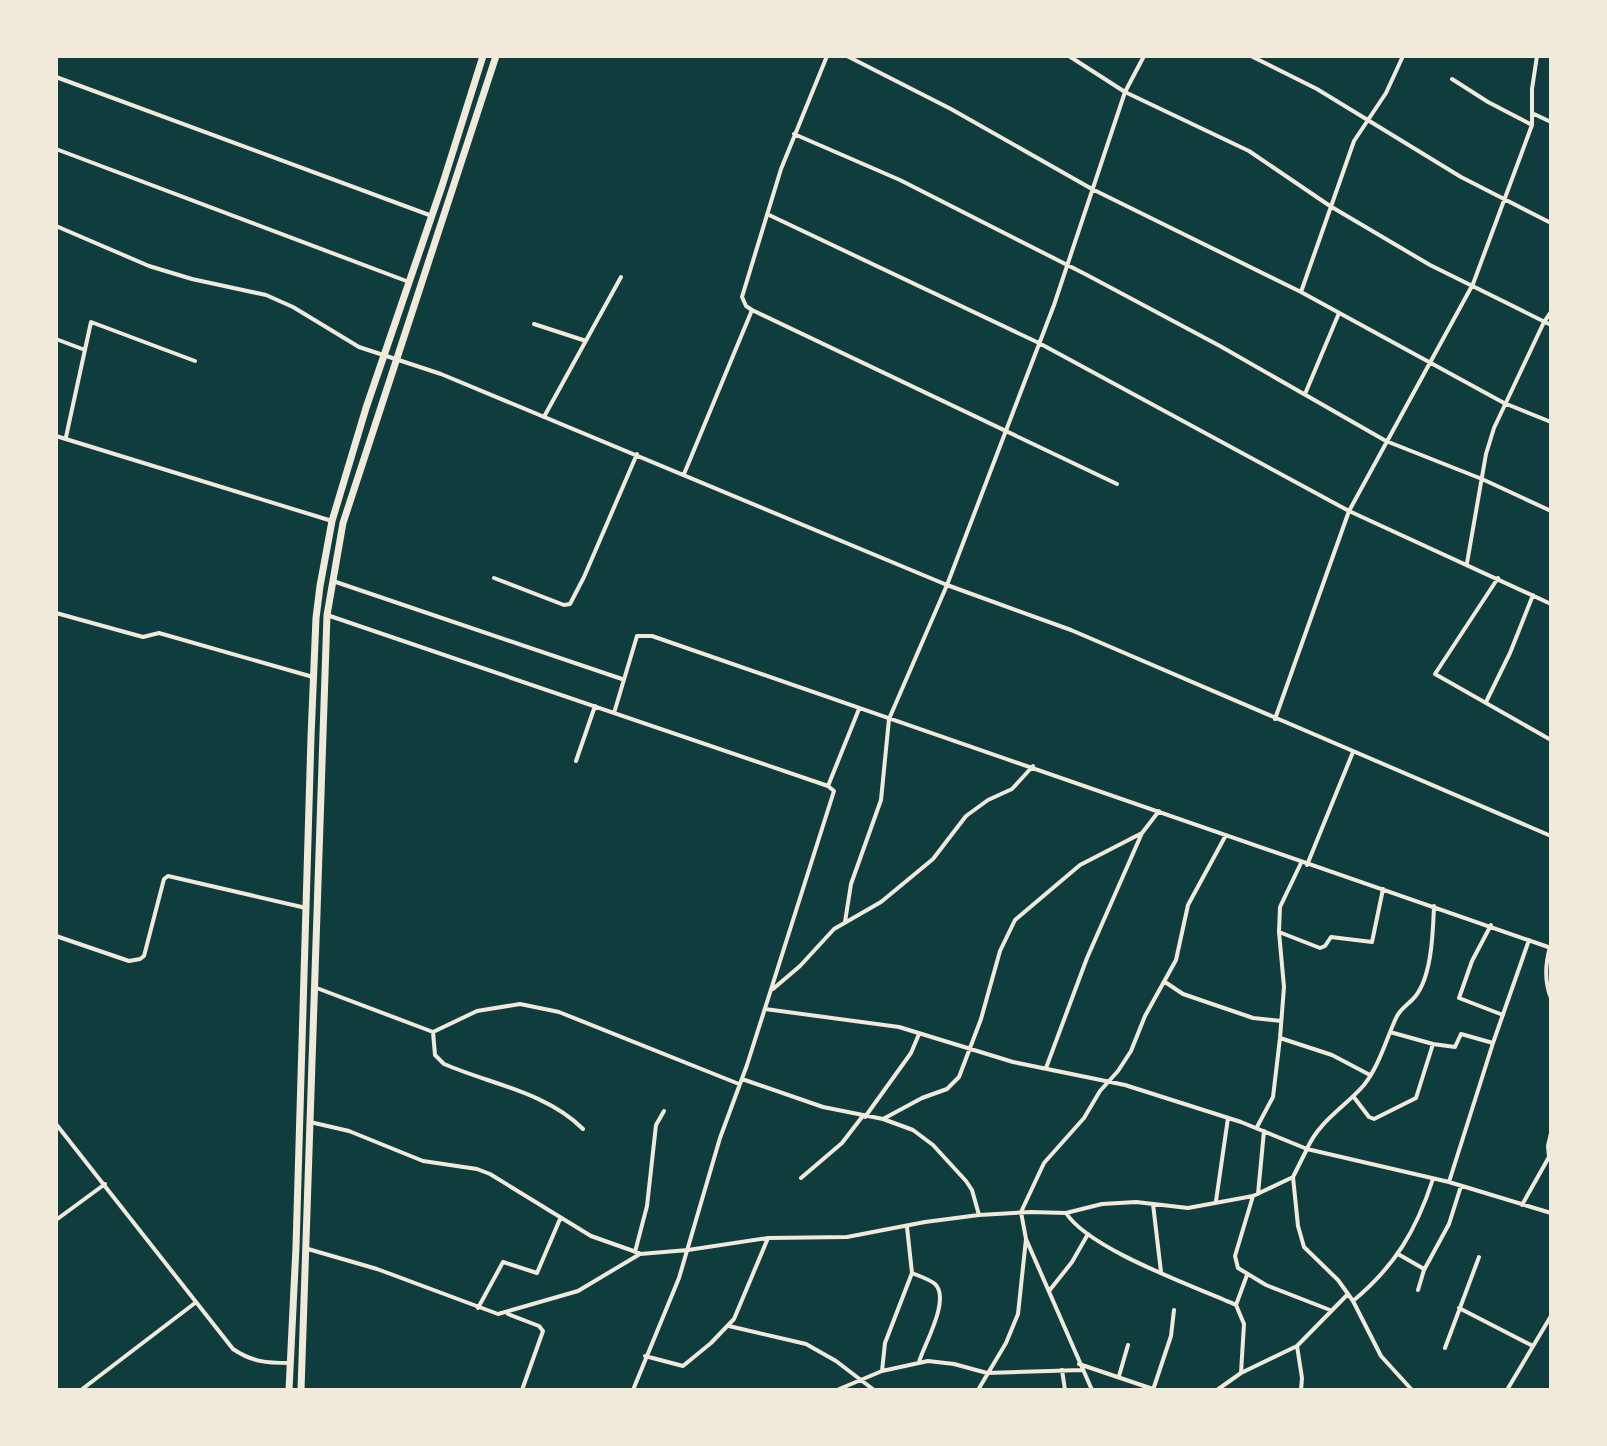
<svg xmlns="http://www.w3.org/2000/svg" width="1607" height="1446" font-family="'Zilla Slab',serif">
<style>
.lines{fill:none;stroke-linecap:round;stroke-linejoin:round}
.minor{stroke:#f1e9da;stroke-width:4}
.trunk{stroke:#f1e9da;stroke-width:7}
</style>
<rect width="100%" height="100%" fill="#0f3d3e"/>
<g class="lines">
<path class="minor" d="M827 56 781 169 742 297 746 306 752 310 1117 484
M847 56 951 109 1092 189 1301 292 1504 403 1551 422
M1069 56 1125 92 1249 151 1330 206 1430 265 1551 325
M1251 56 1317 89 1461 177 1551 223
M56 77 432 216
M1452 79 1488 102 1532 125
M1534 114 1551 122
M794 134 900 180 1087 275 1220 346 1386 441 1482 479 1551 511
M56 149 409 282
M767 214 1039 343 1349 511 1551 604
M56 226 149 266 192 279 266 295 293 307 359 347 441 374 947 585 1071 630 1551 836
M1301 292 1354 141 1386 93 1403 56
M534 324 586 341
M56 339 85 350
M1305 394 1339 313
M545 415 621 277
M56 436 332 521
M66 437 91 322 195 361
M684 474 752 310
M1467 563 1486 454 1494 428 1544 322 1551 312
M494 578 564 605 570 604 584 577 637 454
M1498 578 1435 674 1551 740
M333 581 622 679
M56 613 143 637 159 633 313 677
M327 615 828 786 834 791 747 1065 720 1138 679 1278 633 1390
M1486 702 1510 653 1533 595
M614 713 637 636H652L1551 948
M1275 719 1349 511 1473 284 1532 125V89L1537 56
M576 761 595 706
M828 786 859 709
M1307 865 1353 752
M845 922 851 884 881 800 889 719 947 585 1054 305 1125 92 1144 56
M1491 925 1472 961 1459 998 1503 1015
M1279 932 1320 948 1325 946 1331 937 1372 942 1383 889
M56 936 129 961 140 959 144 956 164 879 168 876 306 908
M1550 947C1545 965 1544 981 1551 998
M1165 982 1183 994 1253 1018 1281 1021
M314 987 433 1032 477 1011 520 1004 559 1012 739 1084
M773 989 800 966 834 929 881 902 933 859 966 816 988 800 1012 789 1033 766
M765 1009 899 1027 1013 1062 1125 1085 1241 1122 1307 1149C1319 1121 1345 1107 1364 1085 1379 1066 1386 1040 1396 1018 1400 1009 1405 1007 1412 1000 1432 981 1433 932 1434 906
M433 1032 435 1055 444 1064C490 1084 546 1092 583 1129
M1390 1032 1433 1044 1455 1047 1461 1034 1493 1043
M1280 1038 1332 1055 1370 1075
M1046 1068 1087 958 1142 833 1159 811
M742 1079 823 1107 883 1119 913 1130 933 1145 966 1181 972 1190 979 1215
M1353 1096 1369 1117 1374 1119 1416 1098 1433 1044
M865 1117 911 1053 919 1034
M883 1119 922 1098 947 1089 959 1077 981 1019 1000 951 1015 920 1080 865 1142 833
M310 1122 349 1131 423 1161 477 1169 490 1174 591 1236 639 1253
M56 1124 233 1349C252 1362 267 1363 289 1363
M1257 1127 1273 1097 1280 1038 1284 987 1279 932 1280 907 1301 863
M1293 1177 1298 1226 1304 1247 1338 1280 1353 1301 1381 1356 1412 1390
M801 1178 842 1143 862 1117
M1449 1182 1493 1043 1529 940
M1258 1194 1264 1131
M1253 1196 1235 1256 1238 1268 1266 1285 1330 1310
M1216 1201 1228 1118
M1153 1204 1161 1272
M1522 1205 1549 1157 1548 1146 1551 1133
M1066 1213C1090 1250 1194 1286 1236 1305L1244 1324 1241 1373
M56 1220 105 1184
M308 1249 377 1269 498 1314 578 1291 640 1254 688 1250 768 1238 847 1237 925 1222 979 1215 1031 1212 1066 1213 1102 1204 1136 1202 1188 1208 1253 1196 1293 1177 1307 1149 1449 1182 1551 1213
M635 1252 647 1206 656 1125 664 1111
M1398 1254 1424 1269
M912 1273C919 1276 929 1279 935 1284 951 1299 924 1345 919 1362
M1418 1290 1424 1270 1449 1224 1461 1186
M1049 1291 1072 1262 1088 1234
M1353 1301C1395 1266 1416 1231 1433 1179
M1236 1305 1247 1275
M478 1308 503 1262 537 1273 560 1219
M1459 1308 1533 1346
M508 1314 539 1326 543 1331 522 1390
M729 1326 806 1344 836 1361 874 1390
M1297 1346 1302 1378 1301 1390
M1445 1348 1479 1257
M645 1356 683 1366 711 1343 734 1319 768 1238
M1079 1364 1153 1389
M1062 1370 1065 1390
M882 1371 885 1343 912 1273 907 1227
M1119 1376 1128 1345
M81 1390 195 1303
M837 1390 882 1371 928 1361 954 1364 987 1373 1082 1370
M978 1390 1006 1343 1018 1314 1026 1239
M1092 1390 1026 1239 1021 1212 1044 1163 1084 1118 1100 1091 1118 1071 1131 1051 1145 1016 1176 960 1188 905 1226 835
M1153 1390 1171 1336 1174 1310
M1217 1390 1241 1373 1297 1346 1348 1294
M1507 1390 1551 1316"/>
<path class="trunk" d="M289 1390 296 1247 311 737 316 618 320 586 332 521 366 408 442 186 483 56
M301 1390 327 615 343 523 496 56"/>
</g>
<rect width="1607" height="1446" fill="none" stroke="#f1e9da" stroke-width="116"/>
</svg>
